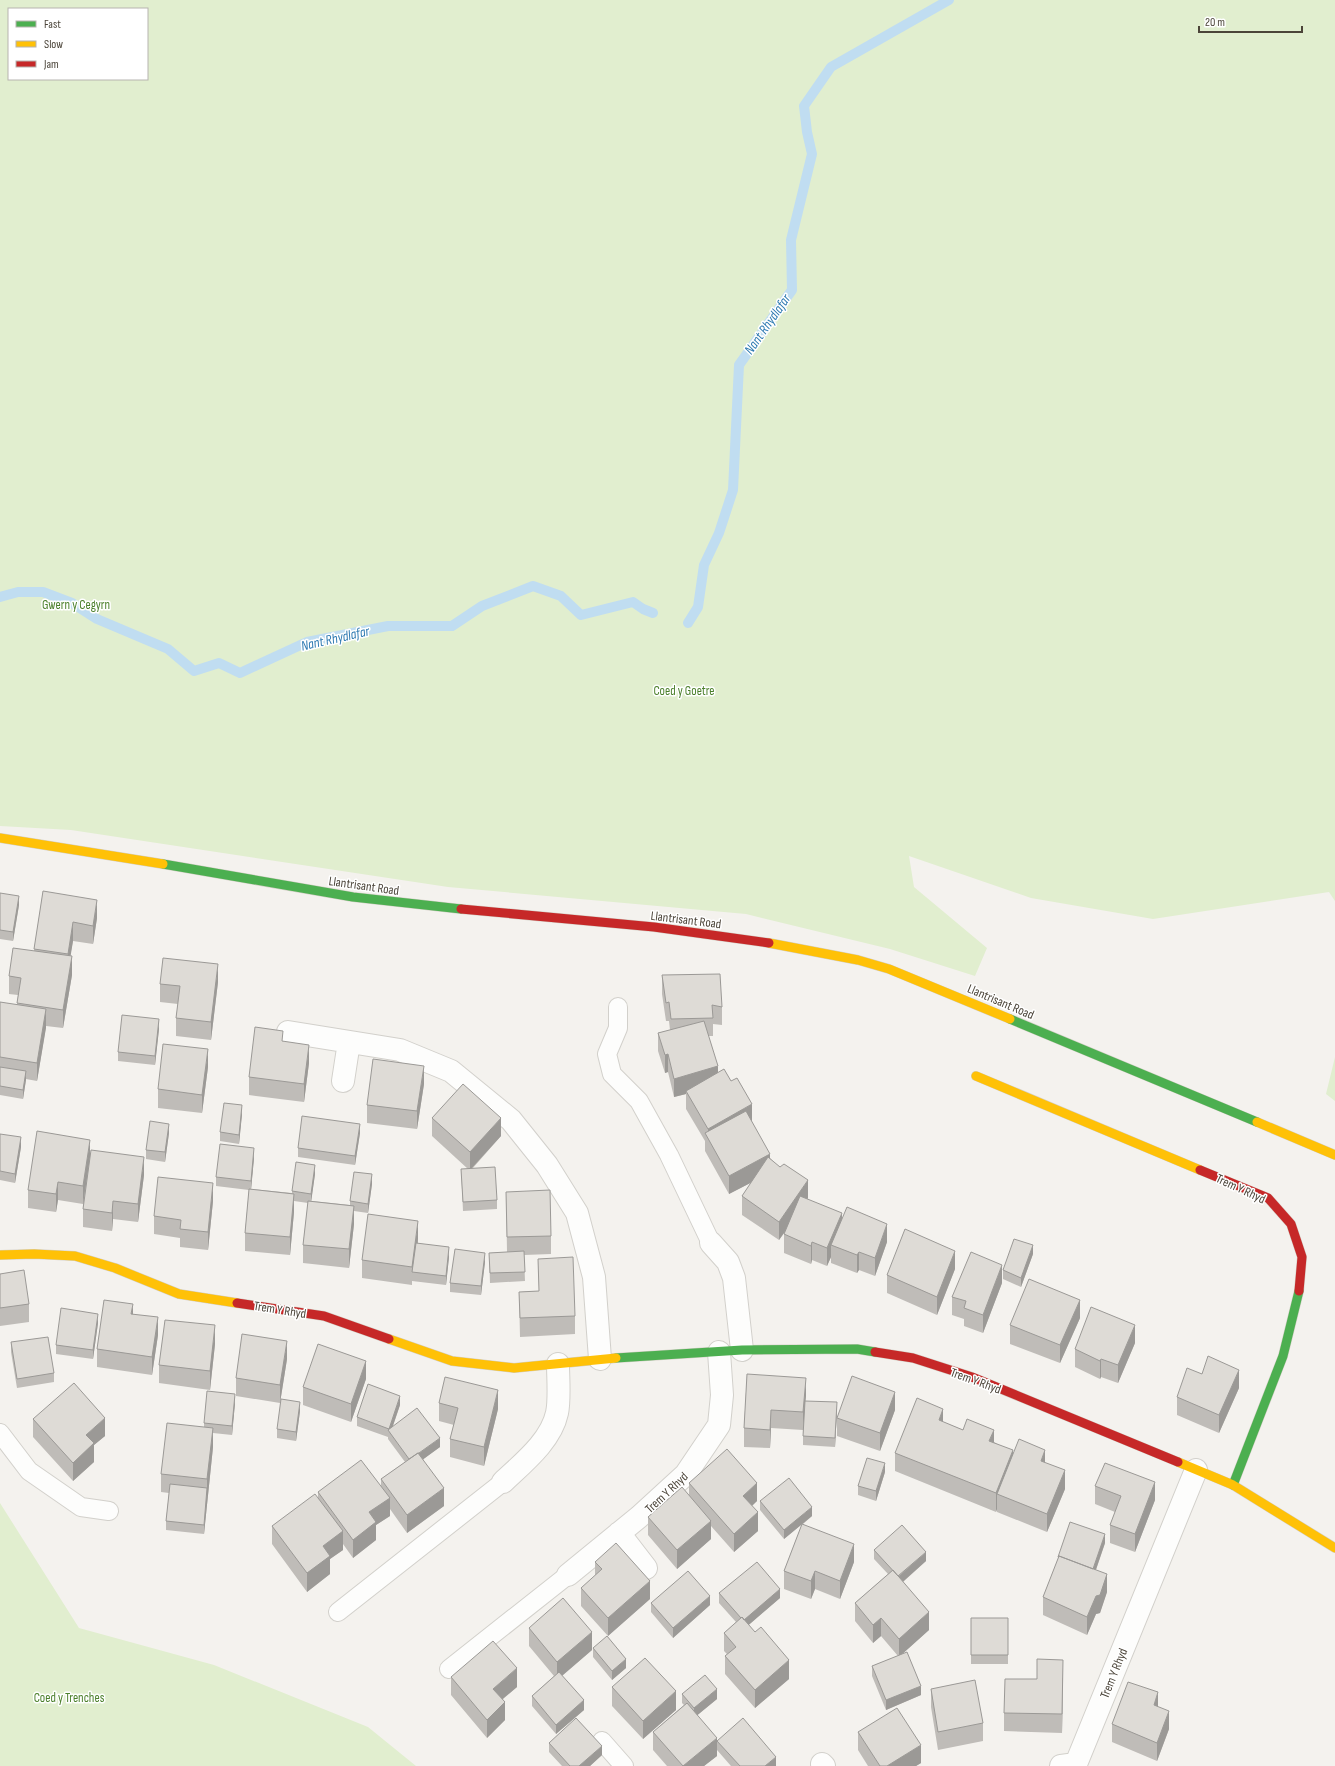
<svg xmlns="http://www.w3.org/2000/svg" width="1335" height="1766" font-family="'Sofia Sans Condensed',sans-serif">
<style>
.green{fill:#e1eecf;fill-rule:evenodd}
.lines{fill:none;stroke-linecap:round;stroke-linejoin:round}
.stream{stroke:#c0ddf1;stroke-width:10}
.lane-casing{stroke:#d2d0cb;stroke-width:20}
.street-casing{stroke:#d2d0cb;stroke-width:24}
.fast-casing{stroke:#d3cfc5;stroke-width:10}
.slow-casing{stroke:#d3cfc5;stroke-width:10}
.jam-casing{stroke:#d3cfc5;stroke-width:10}
.lane{stroke:#fdfdfc;stroke-width:18}
.street{stroke:#fdfdfc;stroke-width:22}
.fast{stroke:#4caf50;stroke-width:9}
.slow{stroke:#ffc107;stroke-width:9}
.jam{stroke:#c62828;stroke-width:9}
.wall{fill:#bfbcb8}
.shaded-wall{fill:#9b9996}
.building{fill:#dedbd6;stroke:#9b9996}
.labels{text-anchor:middle;stroke-width:3;stroke-linejoin:round;paint-order:stroke}
.park-label{font-size:13px;fill:#4a7f2a;stroke:#fff}
.street-label{font-size:13px;fill:#4b4439;stroke:#fff}
.water-label{font-size:14px;font-style:italic;fill:#2e7ab2;stroke:#fff}
</style>
<rect width="100%" height="100%" fill="#f4f2ee"/>
<path class="green" d="M0 0H1335V901L1329 892 1153 919 1031 898 909 856 914 887 987 948 975 976 890 949 746 914 448 887 71 830 0 826ZM9 9H147V79H9Z
M1335 1057V1101L1326 1094Z
M0 1503 79 1628 214 1665 368 1727 416 1766H0Z"/>
<g class="lines">
<path class="stream" d="M0 597 18 592H43L72 603 97 619 168 649 194 671 219 663 240 673 307 642 388 626H452L482 606 533 586 561 596 581 615 633 602 643 609 653 613
M688 623 698 607 704 565 719 533 733 490 739 365 792 290 791 240 812 154 807 132 804 106 831 67 949 0"/>
<defs>
<path id="lane" d="M618 1007V1028L607 1054 612 1074 639 1101 669 1155 711 1243
M0 1433 29 1471 81 1507 109 1511
M338 1612 503 1482
M449 1669 568 1575
M602 1741 624 1766"/>
<path id="street" d="M288 1032 400 1050 451 1071 511 1120 547 1165 577 1213 594 1277 600 1359
M343 1081 349 1042
M711 1243 728 1262 734 1278 742 1350
M503 1482C523 1463 551 1441 557 1413 560 1399 558 1378 558 1364
M619 1533 646 1568
M568 1575 639 1517 686 1474 719 1425 722 1395 719 1352
M822 1764 824 1766
M1061 1766 1076 1764 1196 1470"/>
<path id="fast" d="M163 864 353 897 461 909
M1010 1019 1257 1122
M616 1358 742 1350 857 1349 875 1352
M1233 1485 1283 1356 1299 1291"/>
<path id="slow" d="M0 838 163 864
M769 943 858 960 889 969 1010 1019
M976 1076 1200 1170
M1257 1122 1335 1155
M0 1255 34 1254 75 1256 115 1268 179 1294 237 1303
M389 1339 452 1361 514 1368 616 1358
M1178 1462 1233 1485 1335 1548"/>
<path id="jam" d="M461 909 654 927 769 943
M1200 1170 1268 1198 1291 1224 1302 1257 1299 1291
M237 1303 324 1316 389 1339
M875 1352 913 1358 972 1377 1178 1462"/>
</defs>
<use href="#lane" class="lane-casing"/>
<use href="#street" class="street-casing"/>
<use href="#fast" class="fast-casing"/>
<use href="#slow" class="slow-casing"/>
<use href="#jam" class="jam-casing"/>
<use href="#lane" class="lane"/>
<use href="#street" class="street"/>
<use href="#fast" class="fast"/>
<use href="#slow" class="slow"/>
<use href="#jam" class="jam"/>
</g>
<path class="wall" d="M43 891 97 918 93 944 73 941 70 956 72 975 63 1028 46 1026 37 1081 26 1079 23 1099 0 1095V1002L17 1005 18 995 9 994V976L34 951Z
M0 893 19 905 13 941 0 939Z
M662 975 722 1007V1025L713 1024V1036H708L718 1073 752 1122 770 1158 808 1198 807 1199 842 1218 887 1242 875 1276 859 1270 857 1273 831 1263V1257L827 1266 812 1260 811 1264 784 1253V1234L785 1232 779 1240 742 1215V1196L752 1182 729 1194 705 1151V1141L686 1109V1094L674 1097 668 1072 665 1073 658 1051V1033L670 1030 669 1021H666L662 994Z
M218 982 211 1040 176 1036V1018L178 1004 160 1002V984Z
M159 1029 155 1065 118 1061V1052Z
M283 1041 309 1063 304 1102 249 1095V1077Z
M208 1067 202 1113 158 1108V1089Z
M424 1084 417 1129 367 1123V1105Z
M242 1114 239 1144 220 1141V1132Z
M432 1118 501 1136 472 1169 497 1200V1209L463 1211 461 1169H468L432 1136Z
M169 1133 165 1162 146 1159V1150Z
M360 1133 355 1165 298 1157V1148Z
M0 1134 21 1147 15 1183 0 1180Z
M90 1153 144 1175 138 1222 113 1219 112 1231 83 1227V1204L58 1200 56 1212 28 1208V1190Z
M254 1158 251 1189 292 1193V1191L315 1174 311 1201 350 1205V1201L372 1184 368 1213 354 1211V1224L349 1268 303 1263V1245L308 1203 294 1201V1212L290 1255 245 1251V1233L249 1190 216 1186V1177Z
M506 1192 551 1236V1254L524 1255 525 1281 490 1283 489 1253 507 1252Z
M213 1201 208 1250 180 1247V1238L154 1234V1216Z
M418 1239V1244L449 1257 446 1285 412 1281V1285L362 1278V1260Z
M1033 1254 1021 1287 1003 1279V1270Z
M538 1259 575 1316V1334L520 1337 519 1292 539 1291Z
M485 1262 481 1295 450 1292V1283Z
M955 1269 937 1315 887 1293V1275Z
M0 1274 29 1304V1322L0 1326V1347Z
M1002 1283 983 1333 964 1326V1319L952 1315V1297Z
M133 1314 158 1335 152 1375 97 1367V1349Z
M1080 1318 1060 1363 1010 1344V1325Z
M98 1323 93 1359 56 1354V1345Z
M11 1342 54 1373V1382L17 1388 11 1352Z
M1135 1343 1118 1383 1101 1377 1100 1379 1075 1367V1349Z
M215 1344 210 1390 159 1383V1365Z
M287 1359 280 1403 236 1396V1378Z
M747 1374 806 1396 805 1401 837 1411 835 1447 803 1445V1430L771 1428 770 1448 744 1447V1428Z
M366 1379 351 1422 303 1405V1387Z
M1239 1388 1219 1433 1177 1415V1397Z
M235 1403 232 1435 213 1433V1447L204 1534 166 1530V1521L169 1493 161 1492V1474L204 1427V1423Z
M439 1403 498 1409 484 1466 450 1457V1439L454 1425 439 1421Z
M400 1405 393 1426 440 1447 423 1459 444 1506 407 1533 390 1509V1516L376 1525V1540L353 1558 343 1544V1550L330 1559V1574L307 1592 272 1544V1526L318 1498V1492L381 1486V1479L405 1462 388 1439V1437L357 1426V1417Z
M895 1410 880 1451 837 1436V1418Z
M300 1411 296 1441 277 1438V1429Z
M33 1419 105 1436 94 1445V1462L73 1481 33 1437Z
M943 1422 994 1442 1013 1453 1045 1463 1065 1489 1047 1532 997 1512V1509L996 1512 895 1471V1453Z
M885 1472 876 1501 858 1495V1486Z
M689 1483 757 1501 752 1506 758 1531 734 1552 711 1526V1539L677 1569 648 1535V1517L689 1495Z
M1095 1486 1155 1500 1135 1552 1110 1543V1525L1115 1512 1095 1504Z
M760 1501 812 1516 803 1524 854 1562 840 1599 815 1589 811 1599 784 1589V1571L802 1524 784 1539 760 1510Z
M1105 1543 1096 1570 1107 1592 1100 1613 1096 1614 1087 1635 1043 1615V1597L1058 1559V1557Z
M874 1550 926 1561 903 1582 929 1630 902 1654 921 1695 886 1710 872 1676V1666L898 1656 881 1636 873 1643 855 1621V1603L888 1574 874 1559Z
M595 1562 650 1599 608 1636 581 1606V1588L595 1576Z
M719 1593 780 1598 748 1625 789 1679 755 1708 725 1674V1656L727 1654 724 1651V1633L736 1622 719 1603Z
M651 1603 710 1605 673 1638 651 1612Z
M971 1618H1008V1664H971Z
M529 1628 592 1650 562 1676 584 1710 556 1734 532 1706V1696L554 1676 529 1646Z
M593 1648 626 1668 612 1680 593 1657Z
M451 1677 517 1687 503 1699 505 1720 487 1738 451 1695Z
M1063 1678 1062 1733 1004 1731V1713L1037 1679Z
M612 1687 676 1710 643 1739 612 1706Z
M931 1689 983 1723V1741L938 1750 931 1707Z
M682 1694 717 1699 697 1715 717 1756 704 1766H667L653 1750V1732L684 1705 682 1703Z
M1158 1707 1169 1729 1157 1761 1112 1742V1724Z
M858 1732 921 1763 916 1766H868L858 1750Z
M717 1741 776 1766H731L717 1750Z
M549 1743 602 1755 590 1766H562L549 1752Z"/>
<path class="shaded-wall" d="M19 896V905L13 941V932Z
M97 900V918L93 944V926Z
M73 922V941L68 972V954Z
M72 956V975L63 1028V1010Z
M218 964V982L211 1040V1022Z
M46 1009V1028L37 1081V1063Z
M159 1019V1029L155 1065V1056Z
M309 1045V1063L304 1102V1084Z
M208 1049V1067L202 1113V1095Z
M668 1054V1072L665 1073V1055Z
M424 1066V1084L417 1129V1111Z
M718 1066V1085L686 1091V1094L674 1097V1079Z
M26 1071V1080L23 1099V1090Z
M752 1104V1122L708 1139V1129Z
M242 1105V1114L239 1144V1135Z
M501 1118V1136L470 1170V1152Z
M169 1124V1133L165 1162V1152Z
M360 1124V1133L355 1165V1156Z
M21 1137V1147L15 1183V1174Z
M90 1140V1158L83 1204V1186Z
M254 1148V1158L251 1190V1181Z
M770 1154V1173L729 1194V1176Z
M144 1157V1175L138 1222V1204Z
M315 1165V1174L311 1203V1194Z
M372 1174V1184L368 1213V1204Z
M808 1180V1198L779 1240V1222Z
M58 1182V1200L56 1212V1194Z
M213 1183V1201L208 1250V1232Z
M294 1194V1212L290 1255V1237Z
M113 1201V1219L112 1231V1213Z
M354 1206V1224L349 1268V1249Z
M842 1213V1231L831 1245V1257L827 1266V1248Z
M418 1221V1239L414 1272H412V1285V1267Z
M887 1224V1242L875 1276V1258Z
M812 1242V1260L811 1264V1246Z
M1033 1245V1254L1021 1287V1278Z
M449 1247V1257L446 1285V1276Z
M955 1251V1269L937 1315V1297Z
M859 1252V1270L857 1273V1255Z
M485 1253V1262L481 1295V1286Z
M1002 1265V1283L983 1333V1315Z
M1080 1300V1318L1060 1363V1345Z
M133 1304V1322L131 1314Z
M98 1314V1323L93 1359V1350Z
M158 1317V1335L152 1375V1357Z
M215 1325V1344L210 1390V1371Z
M1135 1325V1343L1118 1383V1365Z
M287 1341V1359L280 1403V1385Z
M1101 1359V1377L1100 1379V1361Z
M366 1361V1379L351 1422V1404Z
M1239 1370V1388L1219 1433V1415Z
M806 1378V1396L803 1430V1412Z
M498 1390V1409L484 1466V1447Z
M895 1392V1410L880 1451V1433Z
M235 1394V1403L232 1435V1426Z
M400 1396V1405L390 1434 389 1429Z
M300 1402V1411L296 1441V1432Z
M837 1402V1411L835 1447V1438Z
M943 1409V1427L939 1420Z
M771 1410V1428L770 1448V1430Z
M105 1418V1436L94 1445V1462L73 1481V1463L86 1435Z
M213 1428V1447L204 1534V1525L207 1488V1479Z
M994 1430V1448L989 1441Z
M440 1438V1447L410 1469V1460Z
M1013 1450V1468L997 1494V1509L996 1512V1493Z
M1045 1450V1468L1041 1461Z
M885 1463V1472L876 1501V1491Z
M1065 1470V1489L1047 1532V1514Z
M1155 1482V1500L1135 1552V1534Z
M757 1483V1501L743 1514V1496Z
M444 1488V1506L407 1533V1515Z
M390 1498V1516L376 1525V1540L353 1558V1540L369 1512Z
M812 1507V1516L784 1539V1530Z
M758 1512V1531L734 1552V1534Z
M711 1521V1539L677 1569V1550Z
M343 1531V1550L330 1559V1574L307 1592V1573L323 1546Z
M1105 1534V1543L1093 1578V1569Z
M854 1544V1562L840 1599V1581Z
M926 1552V1561L898 1586V1577Z
M815 1571V1589L811 1599V1581Z
M1107 1574V1592L1100 1613 1096 1614 1087 1635V1617L1096 1596Z
M650 1581V1599L608 1636V1618Z
M780 1589V1598L743 1630V1620Z
M710 1596V1605L673 1638V1628Z
M929 1612V1630L899 1657V1639Z
M881 1618V1636L873 1643V1625Z
M592 1632V1650L557 1680V1662Z
M626 1659V1668L612 1680V1671Z
M789 1660V1679L755 1708V1690Z
M1063 1660V1678L1062 1733V1714Z
M517 1668V1687L493 1707V1689Z
M921 1686V1695L886 1710V1700Z
M717 1689V1699L694 1718V1708Z
M676 1691V1710L643 1739V1721Z
M1158 1692V1710L1154 1705Z
M584 1700V1710L556 1734V1725Z
M505 1702V1720L487 1738V1720Z
M1169 1711V1729L1157 1761V1743Z
M717 1738V1756L704 1766H683Z
M921 1745V1763L916 1766H887Z
M602 1746V1755L590 1766H579Z
M776 1757V1766H765Z"/>
<path class="building" d="M43 891 97 900 93 926 73 922 68 954 34 949Z
M0 893 19 896 13 932 0 930Z
M13 948 72 956 63 1010 17 1003 21 978 9 976Z
M163 958 218 964 211 1022 176 1018 180 986 160 984Z
M720 974 722 1007 712 1005 713 1018 671 1019 669 1002 666 1003 662 975Z
M0 1002 46 1009 37 1063 0 1057Z
M122 1015 159 1019 155 1056 118 1052Z
M704 1021 718 1066 674 1079 668 1054 665 1055 658 1033Z
M255 1027 283 1031 282 1041 309 1045 304 1084 249 1077Z
M163 1044 208 1049 202 1095 158 1089Z
M373 1059 424 1066 417 1111 367 1105Z
M0 1067 26 1071 23 1090 0 1086Z
M724 1069 731 1081 737 1078 752 1104 708 1129 686 1091Z
M463 1084 501 1118 470 1152 432 1118Z
M224 1103 242 1105 239 1135 220 1132Z
M746 1111 770 1154 729 1176 705 1133Z
M302 1116 360 1124 355 1156 298 1148Z
M150 1121 169 1124 165 1152 146 1150Z
M37 1131 90 1140 83 1186 58 1182 56 1194 28 1190Z
M0 1134 21 1137 15 1174 0 1171Z
M220 1144 254 1148 251 1181 216 1177Z
M91 1150 144 1157 138 1204 113 1201 112 1213 83 1209Z
M768 1157 780 1167 784 1164 808 1180 779 1222 742 1196Z
M296 1162 315 1165 311 1194 292 1191Z
M495 1167 497 1200 463 1202 461 1169Z
M354 1172 372 1174 368 1204 350 1201Z
M158 1177 213 1183 208 1232 180 1229 181 1220 154 1216Z
M249 1189 294 1194 290 1237 245 1233Z
M550 1190 551 1236 507 1237 506 1192Z
M800 1196 842 1213 827 1248 812 1242 811 1246 784 1234Z
M308 1201 354 1206 349 1249 303 1245Z
M847 1207 887 1224 875 1258 859 1252 857 1255 831 1245Z
M368 1214 418 1221 412 1267 362 1260Z
M905 1229 955 1251 937 1297 887 1275Z
M1014 1239 1033 1245 1021 1278 1003 1270Z
M416 1243 449 1247 446 1276 412 1272Z
M455 1249 485 1253 481 1286 450 1283Z
M524 1251 525 1272 490 1273 489 1253Z
M971 1252 1002 1265 983 1315 964 1308 966 1301 952 1297Z
M573 1257 575 1316 520 1318 519 1292 539 1291 538 1259Z
M24 1270 29 1304 0 1308V1274Z
M1029 1279 1080 1300 1060 1345 1010 1325Z
M104 1300 133 1304 131 1314 158 1317 152 1357 97 1349Z
M1091 1307 1135 1325 1118 1365 1101 1359 1100 1361 1075 1349Z
M61 1308 98 1314 93 1350 56 1345Z
M165 1320 215 1325 210 1371 159 1365Z
M242 1334 287 1341 280 1385 236 1378Z
M48 1337 54 1373 17 1379 11 1342Z
M318 1344 366 1361 351 1404 303 1387Z
M1208 1356 1239 1370 1219 1415 1177 1397 1187 1368 1202 1374Z
M747 1374 806 1378 803 1412 771 1410 770 1430 744 1428Z
M852 1376 895 1392 880 1433 837 1418Z
M445 1377 498 1390 484 1447 450 1439 458 1408 439 1403Z
M74 1383 105 1418 86 1435 94 1443 73 1463 33 1419Z
M368 1384 400 1396 389 1429 357 1417Z
M207 1391 235 1394 232 1426 204 1423Z
M917 1398 943 1409 939 1420 963 1430 967 1419 994 1430 989 1441 1013 1450 996 1493 895 1453Z
M281 1399 300 1402 296 1432 277 1429Z
M805 1401 837 1402 835 1438 803 1436Z
M417 1408 440 1438 419 1453H418L409 1459 388 1430Z
M167 1423 213 1428 207 1479 161 1474Z
M1019 1439 1045 1450 1041 1461 1065 1470 1047 1514 997 1494Z
M727 1449 757 1483 743 1496 758 1512 734 1534 689 1483Z
M418 1453 444 1488 407 1515 381 1479Z
M867 1458 885 1463 876 1491 858 1486Z
M361 1460 390 1498 369 1512 376 1522 353 1540 318 1492Z
M1105 1463 1155 1482 1135 1534 1110 1525 1121 1496 1095 1486Z
M789 1478 812 1507 784 1530 760 1501Z
M170 1484 207 1488 204 1525 166 1521Z
M682 1487 711 1521 677 1550 648 1517Z
M315 1494 343 1531 323 1546 330 1556 307 1573 272 1526Z
M1070 1522 1105 1534 1093 1569 1059 1556V1557H1058Z
M802 1524 854 1544 840 1581 815 1571 811 1581 784 1571Z
M902 1525 926 1552 898 1576 874 1550Z
M616 1543 650 1581 608 1618 581 1588 602 1569 595 1562Z
M1059 1556 1107 1574 1100 1595 1096 1596 1087 1617 1043 1597Z
M757 1562 780 1589 744 1620 742 1617 741 1618 719 1593Z
M893 1570 929 1612 899 1639 881 1618 873 1625 855 1603Z
M688 1571 710 1596 673 1628 651 1603Z
M563 1598 592 1632 557 1662 529 1628Z
M742 1617 755 1632 761 1627 789 1660 755 1690 725 1656 736 1647 724 1633Z
M971 1618H1008V1655H971Z
M607 1636 626 1659 612 1671 593 1648Z
M493 1641 517 1668 493 1689 505 1702 487 1720 451 1677Z
M907 1652 921 1686 886 1700 872 1666Z
M645 1658 676 1691 643 1721 612 1687Z
M1037 1659 1063 1660 1062 1714 1004 1713 1005 1679H1037Z
M559 1672 584 1700 556 1725 532 1696Z
M705 1675 717 1689 694 1708 682 1694Z
M975 1680 983 1723 938 1732 931 1689Z
M1128 1682 1158 1692 1154 1705 1169 1711 1157 1743 1112 1724Z
M687 1703 717 1738 683 1766 653 1732Z
M897 1708 921 1745 887 1766H880L858 1732Z
M576 1718 602 1746 579 1766H570L549 1743Z
M743 1718 776 1757 765 1766H740L717 1741Z"/>
<g class="labels">
<g class="park-label">
<text x="76" y="609">Gwern y Cegyrn</text>
<text x="684" y="695">Coed y Goetre</text>
<text x="69" y="1702">Coed y Trenches</text>
</g>
<g class="street-label">
<text transform="translate(364 885) rotate(8)" y="5">Llantrisant Road</text>
<text transform="translate(686 919) rotate(7)" y="5">Llantrisant Road</text>
<text transform="translate(1001 1001) rotate(23)" y="5">Llantrisant Road</text>
<text transform="translate(1241 1188) rotate(25)" y="5">Trem Y Rhyd</text>
<text transform="translate(280 1309) rotate(9)" y="5">Trem Y Rhyd</text>
<text transform="translate(976 1380) rotate(20)" y="5">Trem Y Rhyd</text>
<text transform="translate(666 1492) rotate(-43)" y="5">Trem Y Rhyd</text>
<text transform="translate(1113 1673) rotate(-68)" y="5">Trem Y Rhyd</text>
</g>
<g class="water-label">
<text transform="translate(767 324) rotate(-55)" y="5">Nant Rhydlafar</text>
<text transform="translate(335 638) rotate(-13)" y="5">Nant Rhydlafar</text>
</g>
</g>
<rect x="8" y="8" width="140" height="72" fill="#ffffff" stroke="#b7b4b0"/>
<rect x="16" y="21" width="20" height="6" fill="#4caf50" stroke="#b7b4b0"/>
<text x="44" y="28" font-size="12" fill="#4b4439">Fast</text>
<rect x="16" y="41" width="20" height="6" fill="#ffc107" stroke="#b7b4b0"/>
<text x="44" y="48" font-size="12" fill="#4b4439">Slow</text>
<rect x="16" y="61" width="20" height="6" fill="#c62828" stroke="#b7b4b0"/>
<text x="44" y="68" font-size="12" fill="#4b4439">Jam</text>
<path d="M1199 26v6h103v-6" fill="none" stroke="#4b4439" stroke-width="2"/>
<text x="1205" y="26" font-size="12" fill="#4b4439" stroke="#ffffff" stroke-width="3" paint-order="stroke">20 m</text>
</svg>
